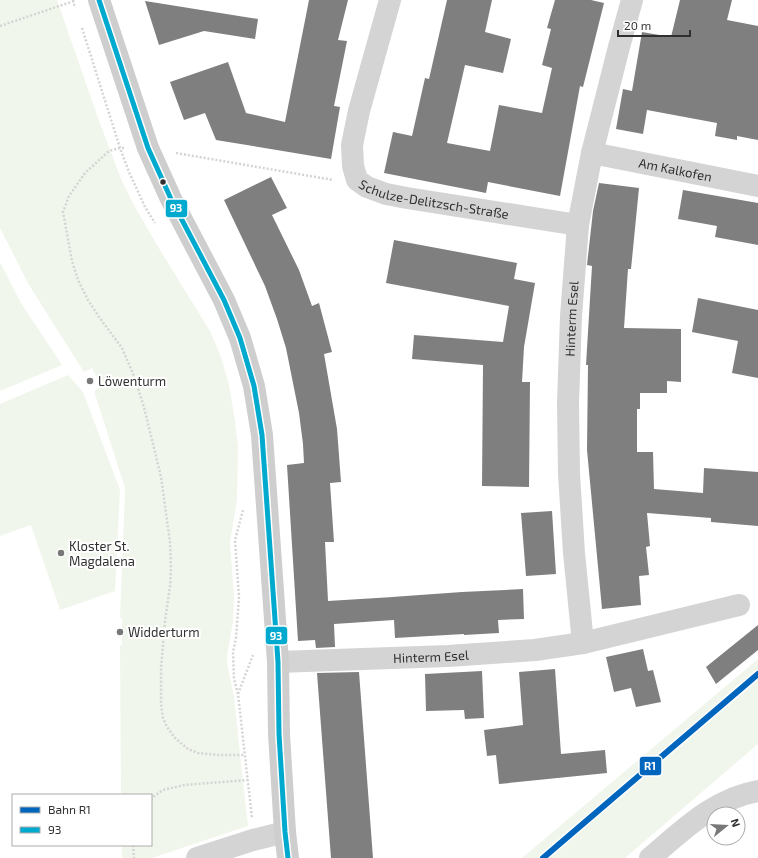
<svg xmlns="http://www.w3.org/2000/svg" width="758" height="858" font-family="'Exo 2',sans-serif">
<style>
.green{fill:#f1f6ec}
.building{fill:#7f7f7f}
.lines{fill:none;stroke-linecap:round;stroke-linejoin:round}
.path{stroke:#d4d4d4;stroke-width:2.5;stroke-dasharray:2 2;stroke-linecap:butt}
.street{stroke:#d4d4d4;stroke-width:22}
.secondary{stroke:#cecece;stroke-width:22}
.bus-1-casing{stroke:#fff;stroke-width:8}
.bus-1{stroke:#00a9ce;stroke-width:5}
.rail-1-casing{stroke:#fff;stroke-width:9}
.rail-1{stroke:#0065bd;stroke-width:6}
.bus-dot{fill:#303030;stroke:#fff;stroke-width:1.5}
.poi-dot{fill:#787878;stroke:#fff;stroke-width:1.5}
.labels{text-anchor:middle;stroke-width:4;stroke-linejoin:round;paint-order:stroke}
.street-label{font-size:13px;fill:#303030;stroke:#fff}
.poi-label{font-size:13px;fill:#303030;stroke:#fff;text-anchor:start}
.line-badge{stroke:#fff;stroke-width:1.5}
.badge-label{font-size:11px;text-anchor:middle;font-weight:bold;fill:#fff}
</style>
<rect width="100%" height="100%" fill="#fff"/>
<path class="green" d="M0 0H57L97 115 121 179 135 207 157 245 210 331 221 357 229 385 235 421 238 446 237 500 230 542 234 596 233 622 227 656V664L234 696 240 754 248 826 152 858H122V845H151V795H121L120 645H122V618H120L125 488 94 391 101 387 92 368 84 372 29 285 0 228Z
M0 262 21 303 62 365 0 391Z
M68 375 83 392 120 490 115 591 60 610 31 525 0 536V404Z
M758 659V744L625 858H522Z"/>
<path class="building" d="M309 0H348L338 40 347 41 334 106 340 107 331 159 216 140 205 113 184 120 170 82 228 62 246 113 285 122Z
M447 0H492L485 32 511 39 503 73 465 65 447 143 490 151 499 105 542 113 552 68 542 65 551 29 547 28 555 0H591L604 3 583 87 580 86 560 196 488 182 486 193 384 173 393 132 412 136 425 78 429 79Z
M680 0H732L727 20 758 26V140L737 136V140L715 136 717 123 647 110 643 134 616 129 623 89 632 91 642 32 671 37Z
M145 1 258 19 255 39 204 31 159 45Z
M271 177 287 208 272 215 299 270 312 306 319 303 332 352 324 354 337 429 341 482 330 483 334 542H325L328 601 393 597H392L462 592 523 589 524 619 498 620 499 633 464 635V634L395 638 394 620 334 624 335 647 316 648 315 640 298 641 287 465 304 463 303 444 299 413 286 348 277 319 265 286 224 200Z
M599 183 639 188 631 269H628L624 328 681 329V382L667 381V393H640V409H637V452H653L654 489 703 493 704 468 758 472V526L711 522V518L647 513 650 546 646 547 649 575 639 576 641 605 602 609 587 450 588 365H586L592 266 587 265 593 211Z
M683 190 758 203V245L715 237 717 226 678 219Z
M394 240 517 263 514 279 535 283 524 347 522 382H530L529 487 482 486 483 365 412 359 414 335 503 342 509 306 386 283Z
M698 298 758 310V378L732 373 738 341 692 332Z
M552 511 556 574 526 576 521 513Z
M758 625V650L716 684 706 667Z
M643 649 648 671 653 670 661 702 636 707 631 688 614 692 606 657Z
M555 669 561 754 605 750 607 773 499 784 496 755 487 756 484 730 523 725 519 672Z
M482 671 484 718 465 719 464 710 426 711 425 674Z
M359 672 373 858H331L317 673Z"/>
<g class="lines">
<path class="path" d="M73 0 75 8
M0 26 74 1
M82 28 120 148 129 172 145 207 155 223
M124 148H120L109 151 85 173 69 196 63 212 72 261 78 280 88 300 99 317 122 348 134 376 144 407 161 477 170 542 171 569 170 586 165 621 161 669V704L163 718 167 727 175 738 188 749 198 753 218 755H245
M176 153 333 180
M243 510 235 540 239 597 236 638 233 652 234 679 238 694 252 818
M238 694 253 655
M151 800 153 797 163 790 184 785 248 780
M133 845 134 858"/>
<g class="street">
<path id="s1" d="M390 0 359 111 352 145 353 166 357 180 367 187 386 194 407 198 578 225"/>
<path id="s2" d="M592 153 758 186"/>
<path id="s3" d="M583 643 574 553 569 474 568 403 571 316 578 225 592 153 619 47 632 0"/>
<path id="s4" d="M278 662 448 656 535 650 583 643 739 605"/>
<path d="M197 858 253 840 285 832"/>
<path d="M650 858C682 831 715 798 758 791"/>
</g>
<path class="secondary" d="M99 0 148 148 171 199 224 300 240 338 254 386 262 435 278 662 279 734 285 832 288 858"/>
<defs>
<path id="bus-1" d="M99 0 148 148 171 199 224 300 240 338 254 386 262 435 278 662 279 734 285 832 288 858"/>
</defs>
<use href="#bus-1" class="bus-1-casing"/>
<use href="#bus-1" class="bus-1"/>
<defs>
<path id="rail-1" d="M543 858 758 674"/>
</defs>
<use href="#rail-1" class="rail-1-casing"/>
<use href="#rail-1" class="rail-1"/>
</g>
<circle class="bus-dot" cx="163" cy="182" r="3.5"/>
<g class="poi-dot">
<circle cx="90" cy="381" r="4"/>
<circle cx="61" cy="553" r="4"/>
<circle cx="120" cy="632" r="4"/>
</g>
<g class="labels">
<g class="street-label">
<text dy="5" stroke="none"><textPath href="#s2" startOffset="85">Am Kalkofen</textPath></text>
<text dy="5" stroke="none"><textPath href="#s1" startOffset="266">Schulze-Delitzsch-Straße</textPath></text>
<text dy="5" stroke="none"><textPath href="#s3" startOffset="325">Hinterm Esel</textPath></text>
<text dy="5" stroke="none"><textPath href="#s4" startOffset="153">Hinterm Esel</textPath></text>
</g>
<g class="poi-label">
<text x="98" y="386">Löwenturm</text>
<text x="69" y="551">Kloster St.<tspan x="69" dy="15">Magdalena</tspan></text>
<text x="128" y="637">Widderturm</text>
</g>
</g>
<g class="line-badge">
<rect x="165" y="199" width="23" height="19" rx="4" fill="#00a9ce"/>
<rect x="265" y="626" width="23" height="19" rx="4" fill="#00a9ce"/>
<rect x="639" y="756" width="23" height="20" rx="4" fill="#0065bd"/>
</g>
<g class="badge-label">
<text x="176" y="212">93</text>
<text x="276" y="640">93</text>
<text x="650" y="770">R1</text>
</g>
<rect x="12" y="794" width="140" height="52" fill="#ffffff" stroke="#acacac"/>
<rect x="20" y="807" width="20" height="6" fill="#0065bd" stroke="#acacac"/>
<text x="48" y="814" font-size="12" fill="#303030">Bahn R1</text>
<rect x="20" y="827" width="20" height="6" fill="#00a9ce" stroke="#acacac"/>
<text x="48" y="834" font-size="12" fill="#303030">93</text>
<g transform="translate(726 826) rotate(72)"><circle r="19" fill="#ffffff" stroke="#acacac"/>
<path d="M0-3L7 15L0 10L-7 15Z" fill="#787878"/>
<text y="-6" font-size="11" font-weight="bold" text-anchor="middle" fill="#303030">N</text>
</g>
<path d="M618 30v6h72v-6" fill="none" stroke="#303030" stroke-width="2"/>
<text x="624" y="30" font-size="12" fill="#303030" stroke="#ffffff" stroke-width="3" paint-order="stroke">20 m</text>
</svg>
